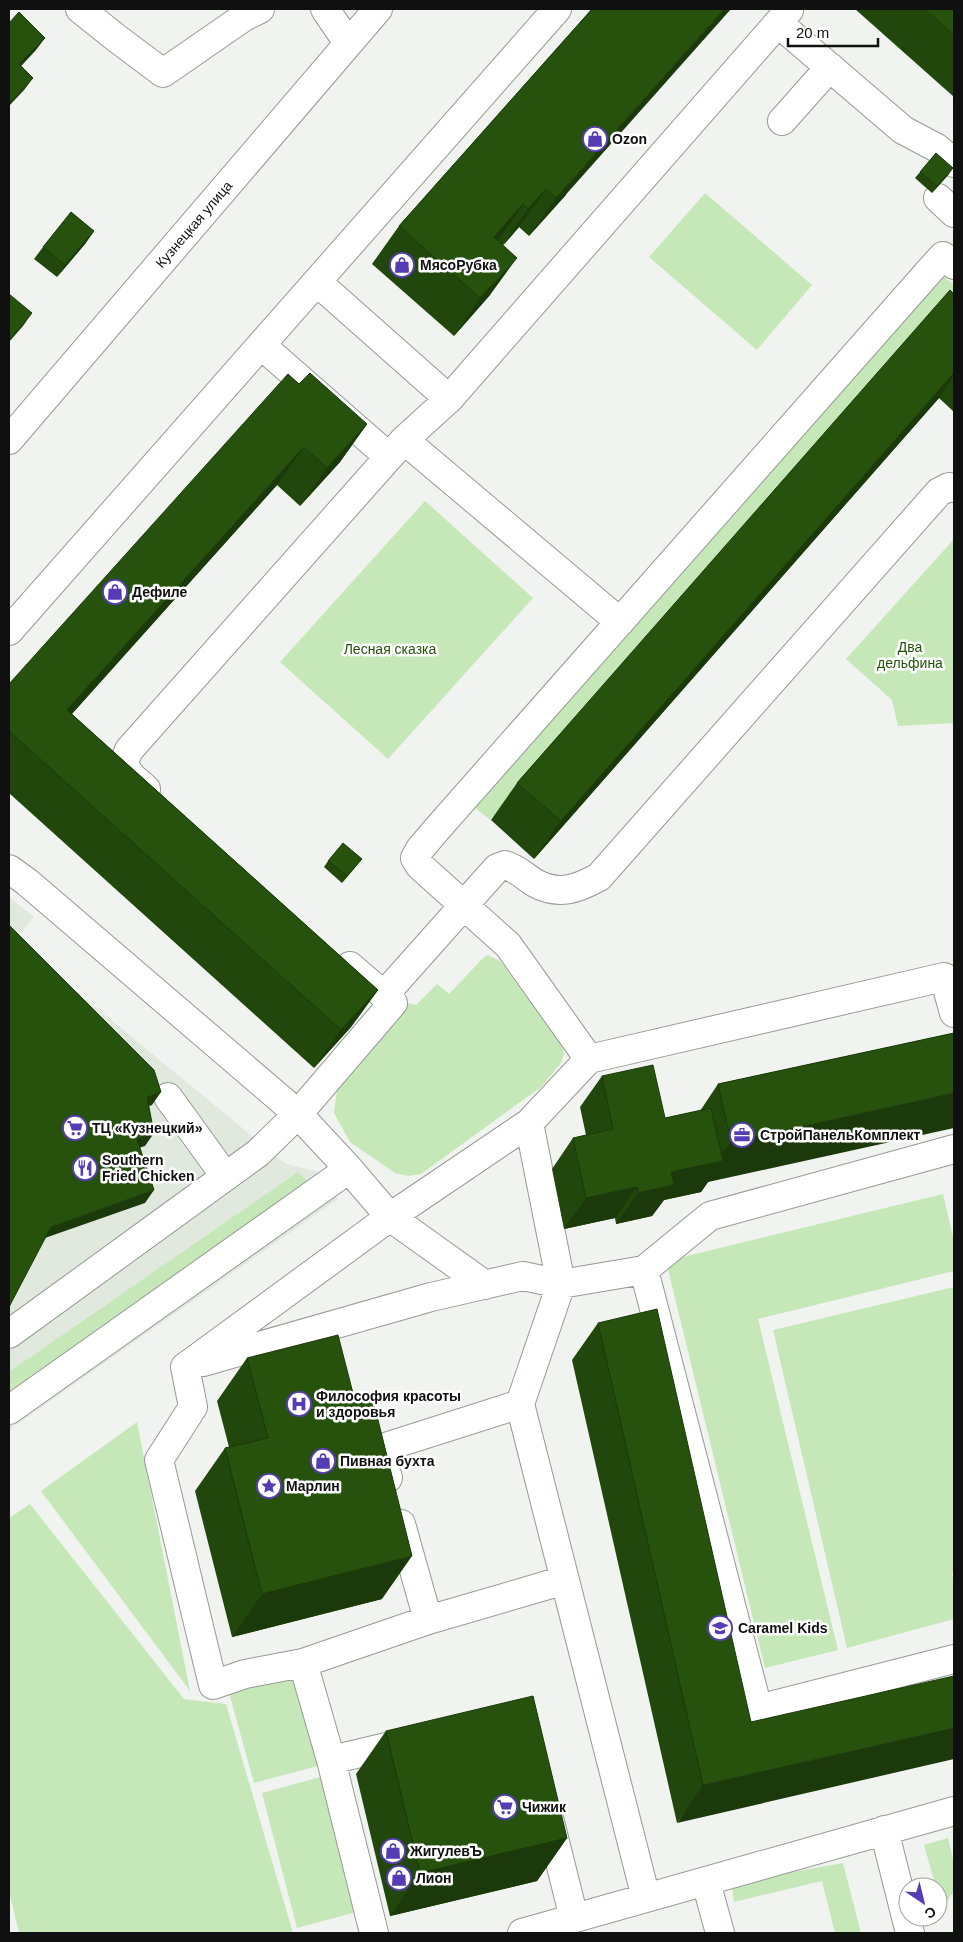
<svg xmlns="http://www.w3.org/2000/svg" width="963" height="1942" font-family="Arial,sans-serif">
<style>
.built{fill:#e1e9df}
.green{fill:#c6e8b9}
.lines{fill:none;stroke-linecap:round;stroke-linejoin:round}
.minor-casing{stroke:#969995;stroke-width:30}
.major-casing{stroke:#969995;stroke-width:30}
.minor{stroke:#fff;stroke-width:28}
.major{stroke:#fff;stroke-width:28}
.wall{fill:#22470c}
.shaded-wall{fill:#1b390a}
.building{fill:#27520e;stroke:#1b390a}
.labels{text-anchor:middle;stroke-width:5;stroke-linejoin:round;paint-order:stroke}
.poi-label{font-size:14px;font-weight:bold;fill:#0f100f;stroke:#fff;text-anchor:start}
.street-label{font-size:14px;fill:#0f100f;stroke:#fff}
.park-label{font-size:14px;fill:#245109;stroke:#fff}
</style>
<rect width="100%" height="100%" fill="#f0f3ef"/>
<path class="built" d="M9 897 34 917 14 940 286 1164 316 1171 338 1199 9 1430Z"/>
<path class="green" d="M705 193 812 285 757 350 649 257Z
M943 276 954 285V331L934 314 490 820 473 806Z
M425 501 533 598 388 759 280 662Z
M954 539V723L898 726 892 700 846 659Z
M488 955 500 961 562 1045 564 1054 561 1063 541 1087 421 1174 408 1176 395 1173 350 1142 334 1113 337 1089 407 1003 416 1005 437 984 449 994 482 959Z
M298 1172 313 1186 9 1399V1372Z
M943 1194 954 1241V1271L758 1319 838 1650 765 1668 666 1261Z
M954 1287V1571L952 1572 954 1589V1619L847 1648 773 1330Z
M137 1422 190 1691 41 1491Z
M30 1504 184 1699 226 1704 293 1933H19L9 1891V1518Z
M299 1670 325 1764 254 1783 228 1689Z
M324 1776 360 1911 297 1928 262 1793Z
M948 1838 954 1864V1891L942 1908 938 1887H936L924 1845Z
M843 1863 861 1933H835L822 1881 734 1902 732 1888 746 1880Z"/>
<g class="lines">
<defs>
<path id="minor" d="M80 9 115 37 163 73 244 17 260 9
M325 9 348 43
M789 10 778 23 903 130 937 148 954 163
M782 121 830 67
M938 198 954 213
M317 282 449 399
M404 440 620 622
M389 457 404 440 449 399 778 23
M9 631 557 9
M146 789 132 777 123 764 129 750 389 457 261 345
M9 869 27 882 298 1114 349 1169 390 1217 485 1285
M384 995 497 868 505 865C517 868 525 877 535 883 559 896 577 889 599 877L939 492 949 487 954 488
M589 1059 508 945 420 866 415 858 420 849 437 829 932 268 943 256 954 265
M168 1097 225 1176
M644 1270 758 1709 954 1659
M9 1334 258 1153 298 1114 393 1003 350 966
M203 1362 431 1297 523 1276 561 1284 644 1270 710 1216 954 1149
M185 1367 193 1407 159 1460 213 1685 245 1674 303 1663 428 1620 401 1524
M185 1367 390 1217 529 1123 589 1059 944 977 954 1013
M520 1404 646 1898
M9 1410 349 1169
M388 1478 379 1449 520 1404 561 1284 529 1123
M428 1620 565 1580
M303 1663 331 1760 374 1933
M331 1760 407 1742
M548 1814 574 1918
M884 1830 910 1933
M706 1882 720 1933
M522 1933 954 1811"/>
<g id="major">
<path id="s1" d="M9 440 378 9"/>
</g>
</defs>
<use href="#minor" class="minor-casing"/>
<use href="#major" class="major-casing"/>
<use href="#minor" class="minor"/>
<use href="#major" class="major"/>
</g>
<path class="wall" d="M592 9 566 195 529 236 519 227 503 245 490 295 454 336 372 264 399 226Z
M855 9H954V97Z
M920 172 949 174 932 193 915 178Z
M94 231 85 244 57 277 34 259 43 247Z
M954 294V412L939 398 534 859 491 820 517 783Z
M299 384 367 424 340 462 300 506 277 485 72 714 378 990 351 1027 314 1068 9 793V684Z
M328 861 357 865 342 883 324 867Z
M954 1033 708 1182 701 1192 664 1200 652 1216 616 1224 615 1218 564 1229 552 1169 573 1138 586 1135 580 1107 602 1076 665 1118 700 1111 718 1084Z
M598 1323 751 1722 677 1823 572 1360Z
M247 1358 382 1599 232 1637 195 1491 225 1448 229 1447 217 1401Z
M386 1731 567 1838 537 1881 390 1916 356 1774Z"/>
<path class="shaded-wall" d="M724 9H731L529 236 556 198Z
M45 38 36 50 11 77 19 64Z
M33 78 24 90 9 106V103Z
M953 168 949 174 932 193 937 186Z
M546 189 519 227 502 247 528 209Z
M523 204 497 242 494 237Z
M94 231 85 244 57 277 65 265Z
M517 258 490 295 454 336 480 298Z
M32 313 23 326 9 342V340Z
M954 373V376L939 398 534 859 561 821Z
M367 424 340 462 300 506 327 468Z
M304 447 277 485 41 748 67 710Z
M362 859 342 883 347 876Z
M378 990 351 1027 314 1068 341 1030Z
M161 1092 152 1105 138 1110 147 1097Z
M954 1093V1128L708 1182 701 1192 664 1200 652 1216 616 1224 638 1193 671 1172 716 1162 731 1142Z
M154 1133 145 1146 129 1151 137 1139Z
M637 1187 615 1218 564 1229 586 1198Z
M154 1190 145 1203 42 1239 51 1227Z
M412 1556 382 1599 232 1637 262 1594Z
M954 1728V1759L677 1823 703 1785Z
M567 1838 537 1881 390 1916 420 1873Z"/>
<path class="building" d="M592 9H724L556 198 546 189 528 209 523 204 494 237 517 258 480 298 399 226Z
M924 9H954V35Z
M19 12 45 38 19 64 33 78 9 103V23Z
M936 153 953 168 937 186 920 172Z
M71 212 94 231 65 265 43 247Z
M950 290 954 294V373L561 821 517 783Z
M9 294 32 313 9 340Z
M310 373 367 424 327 468 304 447 67 710 378 990 341 1030 9 731V684L288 374 299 384Z
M343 843 362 859 347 876 328 861Z
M10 926 154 1070 161 1092 147 1097 154 1133 137 1139 154 1190 51 1227 9 1307V927Z
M954 1033V1093L731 1142 718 1084Z
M653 1065 665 1118 711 1108 723 1161 671 1172 674 1185 638 1193 637 1187 586 1198 573 1138 613 1129 602 1076Z
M657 1309 751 1722 954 1676V1728L703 1785 598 1323Z
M338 1335 355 1401 372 1396 412 1556 262 1594 225 1448 268 1438 247 1358Z
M533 1696 567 1838 420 1873 386 1731Z"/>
<defs>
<symbol id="shop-ring" viewBox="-11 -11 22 22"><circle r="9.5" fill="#fff" stroke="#563cb4" stroke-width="1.5"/><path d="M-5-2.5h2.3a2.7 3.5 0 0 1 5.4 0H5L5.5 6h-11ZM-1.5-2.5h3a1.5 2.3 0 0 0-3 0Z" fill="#563cb4"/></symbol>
<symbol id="supermarket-ring" viewBox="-11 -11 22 22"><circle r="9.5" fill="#fff" stroke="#563cb4" stroke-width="1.5"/><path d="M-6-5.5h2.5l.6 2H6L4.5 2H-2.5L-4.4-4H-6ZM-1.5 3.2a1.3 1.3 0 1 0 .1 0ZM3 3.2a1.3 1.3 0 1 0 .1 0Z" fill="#563cb4"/></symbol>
<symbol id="office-ring" viewBox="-11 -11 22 22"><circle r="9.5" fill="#fff" stroke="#563cb4" stroke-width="1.5"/><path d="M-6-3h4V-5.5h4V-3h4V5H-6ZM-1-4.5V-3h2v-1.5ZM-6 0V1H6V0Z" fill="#563cb4"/></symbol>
<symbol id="restaurant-ring" viewBox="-11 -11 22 22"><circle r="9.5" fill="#fff" stroke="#563cb4" stroke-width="1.5"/><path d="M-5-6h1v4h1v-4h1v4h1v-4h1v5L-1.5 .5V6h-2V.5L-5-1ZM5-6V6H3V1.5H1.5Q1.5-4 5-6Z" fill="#563cb4"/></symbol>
<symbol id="hospital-ring" viewBox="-11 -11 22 22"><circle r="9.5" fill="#fff" stroke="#563cb4" stroke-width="1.5"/><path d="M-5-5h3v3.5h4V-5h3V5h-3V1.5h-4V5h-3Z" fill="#563cb4"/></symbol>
<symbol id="sight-ring" viewBox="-11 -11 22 22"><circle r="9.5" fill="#fff" stroke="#563cb4" stroke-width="1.5"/><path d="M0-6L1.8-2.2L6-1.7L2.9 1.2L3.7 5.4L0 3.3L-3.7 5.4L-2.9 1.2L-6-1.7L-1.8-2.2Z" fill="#563cb4"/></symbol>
<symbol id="school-ring" viewBox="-11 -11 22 22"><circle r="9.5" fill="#fff" stroke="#563cb4" stroke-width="1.5"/><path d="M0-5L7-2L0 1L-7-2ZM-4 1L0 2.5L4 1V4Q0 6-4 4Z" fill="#563cb4"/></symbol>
</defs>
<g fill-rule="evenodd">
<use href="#shop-ring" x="581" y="125" width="28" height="28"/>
<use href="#shop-ring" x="388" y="251" width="28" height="28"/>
<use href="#shop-ring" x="101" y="578" width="28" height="28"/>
<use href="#supermarket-ring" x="61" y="1114" width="28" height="28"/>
<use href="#office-ring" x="728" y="1121" width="28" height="28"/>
<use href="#restaurant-ring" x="71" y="1154" width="28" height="28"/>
<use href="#hospital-ring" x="285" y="1390" width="28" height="28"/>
<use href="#shop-ring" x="309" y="1447" width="28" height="28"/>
<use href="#sight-ring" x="255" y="1472" width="28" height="28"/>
<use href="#school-ring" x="706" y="1614" width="28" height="28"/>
<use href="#supermarket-ring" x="491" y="1793" width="28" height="28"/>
<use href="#shop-ring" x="379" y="1837" width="28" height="28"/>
<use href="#shop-ring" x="385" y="1864" width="28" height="28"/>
</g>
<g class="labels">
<g class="poi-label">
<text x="612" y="144">Ozon</text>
<text x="420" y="270">МясоРубка</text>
<text x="132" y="597">Дефиле</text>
<text x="92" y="1133">ТЦ «Кузнецкий»</text>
<text x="760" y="1140">СтройПанельКомплект</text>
<text x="102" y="1165">Southern<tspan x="102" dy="16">Fried Chicken</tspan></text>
<text x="316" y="1401">Философия красоты<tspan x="316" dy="16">и здоровья</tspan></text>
<text x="340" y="1466">Пивная бухта</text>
<text x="286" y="1491">Марлин</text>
<text x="738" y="1633">Caramel Kids</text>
<text x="522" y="1812">Чижик</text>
<text x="410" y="1856">ЖигулевЪ</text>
<text x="416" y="1883">Лион</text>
</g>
<g class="street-label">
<text dy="5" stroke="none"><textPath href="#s1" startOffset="284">Кузнецкая улица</textPath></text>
</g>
<g class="park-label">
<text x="910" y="652">Два<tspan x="910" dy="16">дельфина</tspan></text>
<text x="390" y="654">Лесная сказка</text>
</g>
</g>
<rect width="963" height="1942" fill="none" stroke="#0f100f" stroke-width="20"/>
<g transform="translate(923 1902) rotate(145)"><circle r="24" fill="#ffffff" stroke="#9f9f9f"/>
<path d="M0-4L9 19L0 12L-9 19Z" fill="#563cb4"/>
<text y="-8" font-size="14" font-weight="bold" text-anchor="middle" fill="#0f100f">С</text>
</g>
<path d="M788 38v8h90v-8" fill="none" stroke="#0f100f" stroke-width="2.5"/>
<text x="796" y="38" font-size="15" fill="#0f100f" stroke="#ffffff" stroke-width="4" paint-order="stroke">20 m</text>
</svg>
